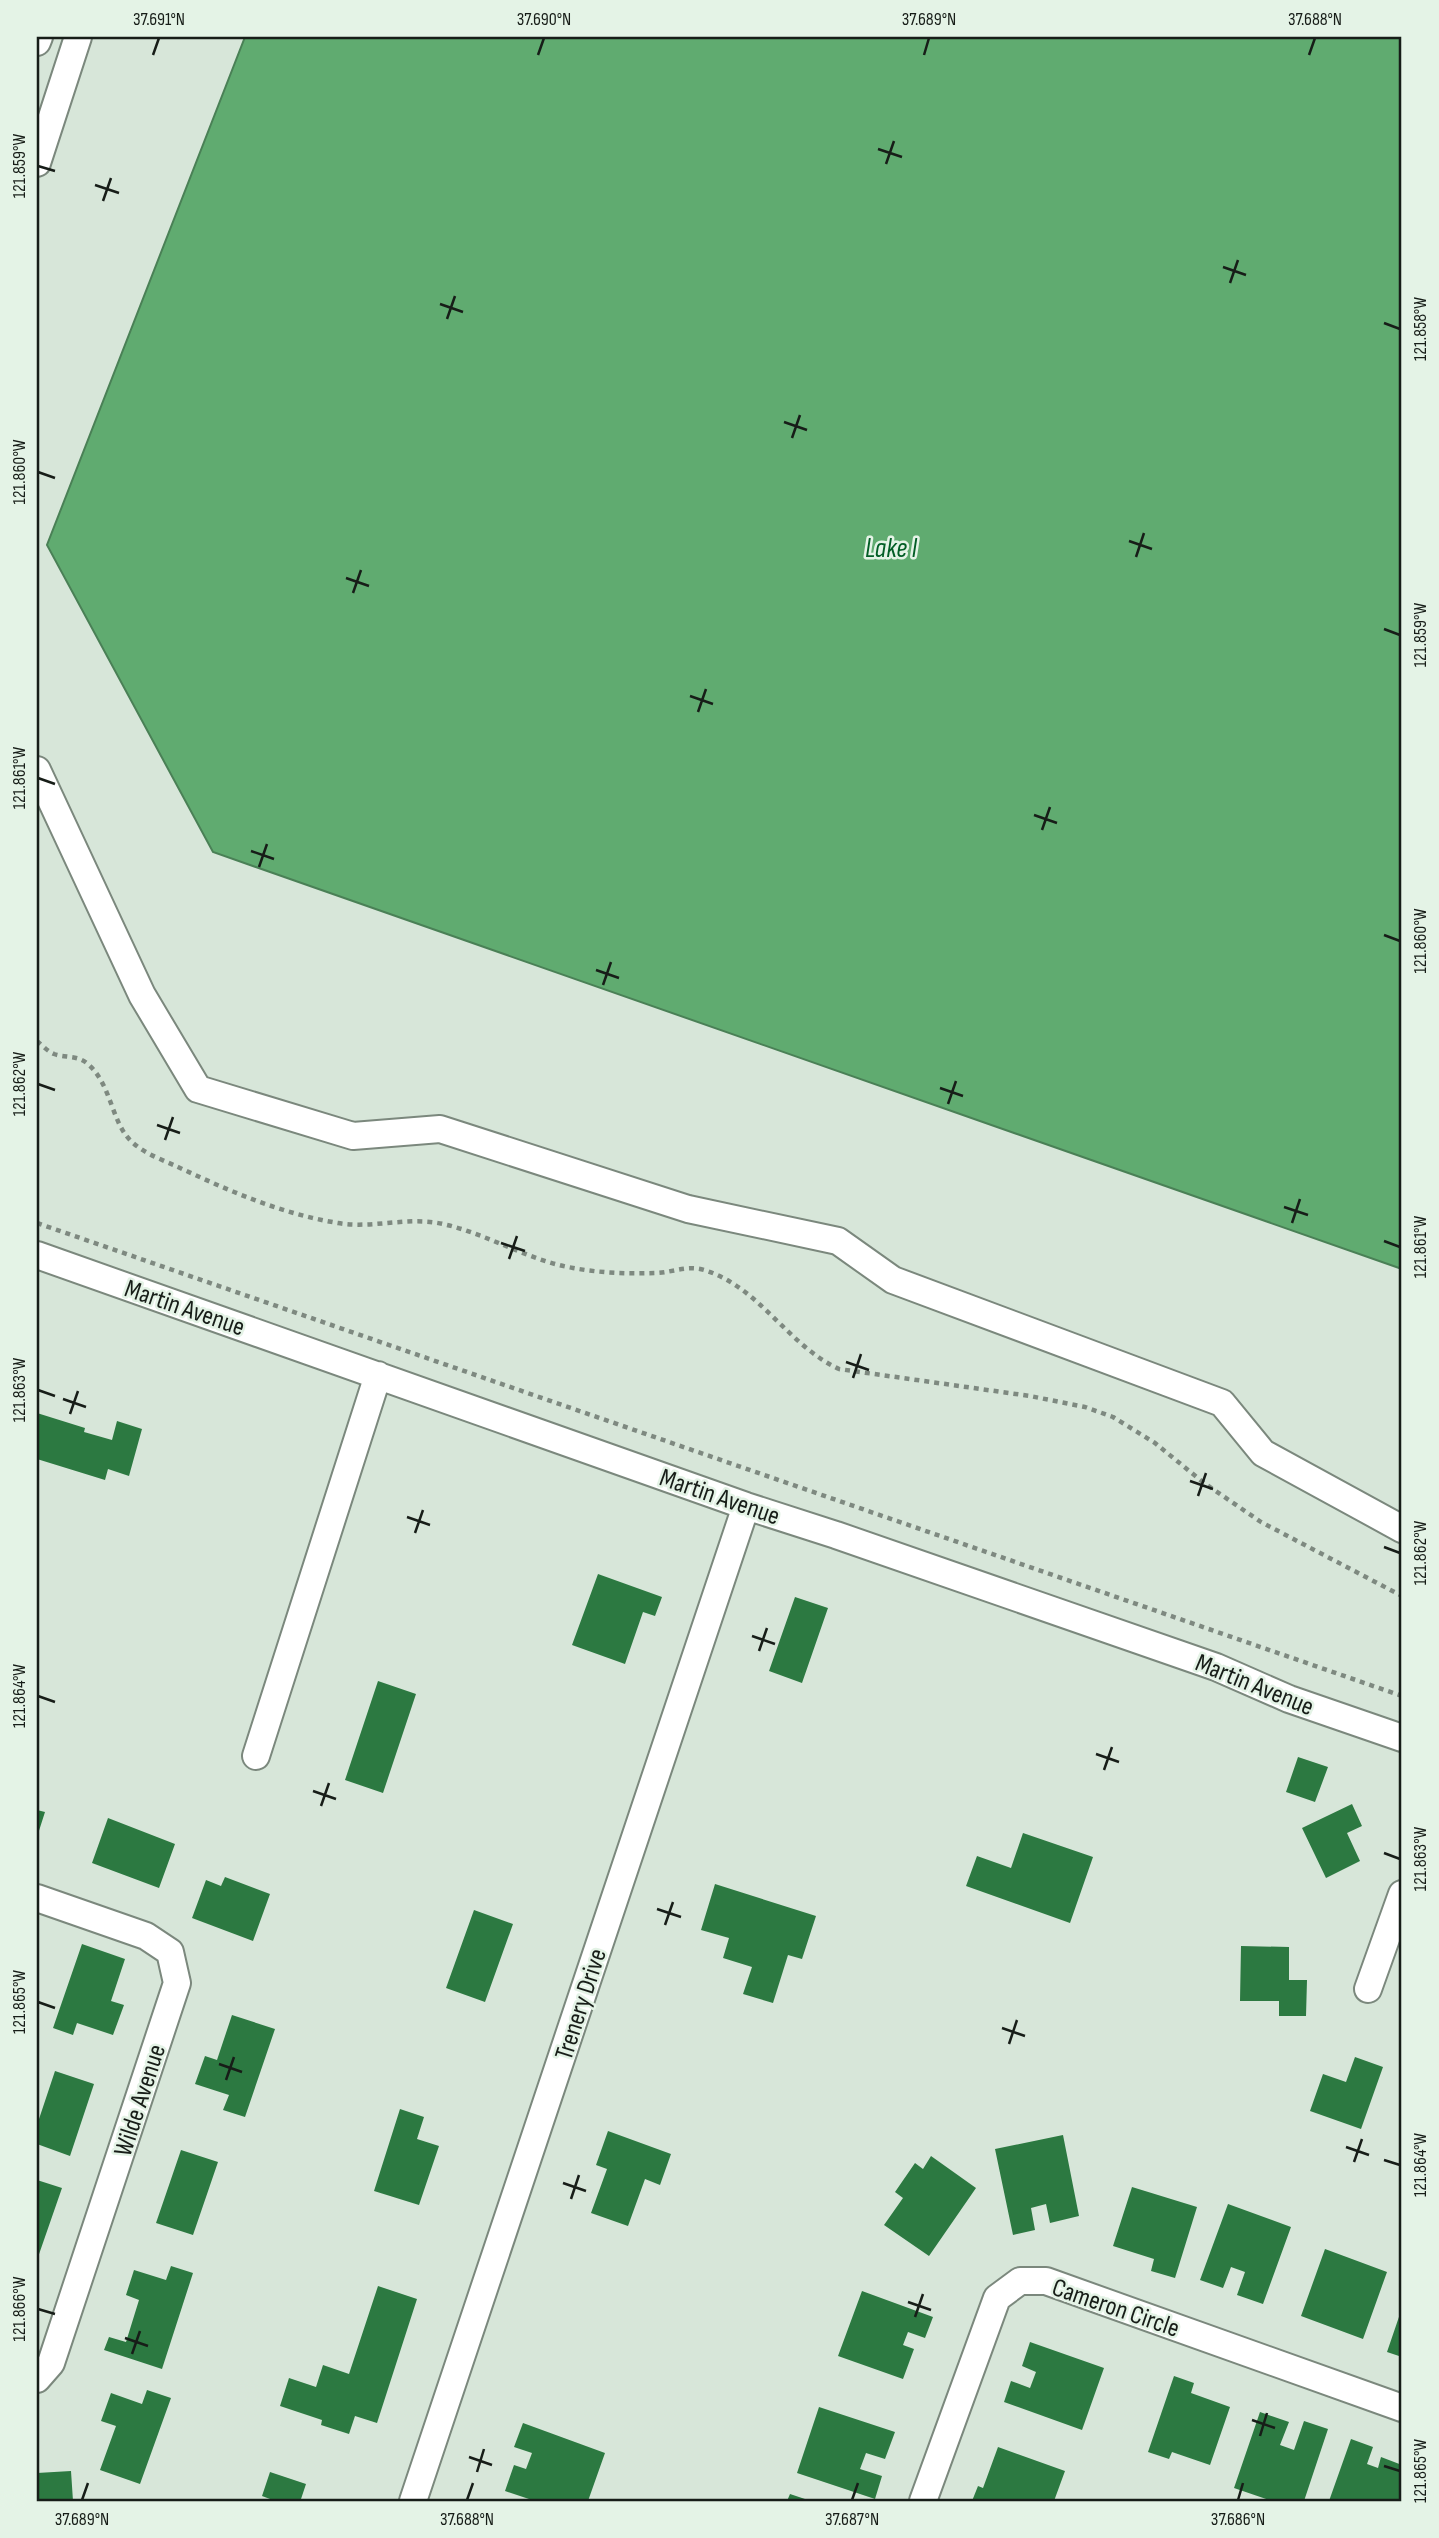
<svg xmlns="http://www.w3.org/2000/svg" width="1439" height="2538" font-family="'Sofia Sans Condensed',sans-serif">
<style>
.water{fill:#60ab70;stroke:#4a8056;stroke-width:2}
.building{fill:#2c7941}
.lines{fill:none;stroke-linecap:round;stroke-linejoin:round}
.minor-casing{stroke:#7b887d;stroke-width:30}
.path{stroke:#7e8980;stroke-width:4.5;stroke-dasharray:5 5;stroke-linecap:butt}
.minor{stroke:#fff;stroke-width:26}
.ticks{fill:none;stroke:#171d18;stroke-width:2.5}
.labels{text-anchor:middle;stroke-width:5;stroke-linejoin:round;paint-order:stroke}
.street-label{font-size:26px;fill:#171d18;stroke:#e4f3e6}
.water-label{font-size:28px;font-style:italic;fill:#035e26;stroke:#e4f3e6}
.neatline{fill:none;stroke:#171d18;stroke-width:2.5}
.ticks-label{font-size:18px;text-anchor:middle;fill:#171d18}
</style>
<rect width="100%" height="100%" fill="#d7e6d9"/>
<path class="water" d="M245 37H1402V1269L213 852 47 545Z"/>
<path class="building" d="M37 1413 85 1428 84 1432 112 1440 117 1421 142 1429 129 1476 108 1469 105 1480 37 1459Z
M598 1574 662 1597 655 1616 643 1612 625 1664 572 1645Z
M795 1597 828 1608 802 1683 769 1671Z
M378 1681 416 1694 383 1793 345 1780Z
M1298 1757 1328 1767 1315 1802 1286 1792Z
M1352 1804 1362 1826 1347 1833 1360 1861 1326 1878 1302 1828Z
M37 1810 45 1812 37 1837Z
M108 1818 175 1844 159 1888 92 1863Z
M1023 1833 1093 1857 1070 1923 966 1886 977 1856 1011 1868Z
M225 1877 270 1894 253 1941 192 1918 206 1880 221 1886Z
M715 1884 816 1916 802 1959 788 1955 773 2003 743 1994 752 1967 723 1958 729 1938 701 1930Z
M474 1910 513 1924 485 2002 446 1988Z
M82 1944 125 1959 111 2001 124 2005 113 2035 77 2023 73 2035 53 2028Z
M1241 1946 1289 1947V1980H1307L1306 2016H1279V2001H1240Z
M232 2015 275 2029 245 2117 223 2110 229 2095 195 2084 205 2056 217 2060Z
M1355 2057 1383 2067 1361 2129 1310 2111 1323 2074 1346 2082Z
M55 2071 94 2084 70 2156 37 2144V2125Z
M400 2109 424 2117 417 2139 439 2146 419 2205 374 2191Z
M608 2131 671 2154 660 2185 645 2179 628 2226 591 2213 607 2169 596 2165Z
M1063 2135 1079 2216 1050 2223 1046 2204 1031 2208 1035 2230 1013 2235 995 2149Z
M181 2150 218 2162 193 2235 156 2223Z
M931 2156 976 2188 929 2256 884 2225 903 2198 895 2192 915 2163 923 2169Z
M37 2180 62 2188 37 2260Z
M1132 2187 1197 2207 1175 2278 1151 2271 1154 2259 1113 2246Z
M1228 2204 1291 2227 1263 2304 1237 2295 1245 2272 1231 2267 1223 2288 1200 2280Z
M1325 2249 1387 2272 1363 2339 1301 2316Z
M171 2266 193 2273 162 2369 104 2350 109 2337 126 2342 139 2300 126 2295 134 2270 166 2280Z
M378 2286 417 2299 377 2423 355 2416 349 2434 321 2425 322 2420 280 2406 289 2378 316 2387 323 2365 349 2374Z
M862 2291 933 2317 925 2338 908 2332 903 2345 914 2349 903 2379 838 2356Z
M1402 2308V2357L1387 2352Z
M1030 2342 1104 2368 1082 2430 1004 2402 1011 2381 1030 2388 1036 2372 1022 2366Z
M1174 2376 1194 2383 1191 2393 1230 2407 1210 2465 1172 2452 1169 2459 1148 2452Z
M147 2390 171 2398 140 2484 100 2470 116 2426 101 2421 111 2393 142 2404Z
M819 2407 895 2432 885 2459 866 2453 860 2469 882 2476 875 2499 797 2473Z
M1260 2412 1289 2422 1280 2445 1294 2450 1304 2421 1328 2429 1304 2501H1272L1234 2488Z
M523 2423 605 2453 588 2501H535L505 2491 514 2465 526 2469 532 2453 514 2447Z
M1351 2439 1373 2447 1367 2464 1378 2468 1381 2457 1402 2465 1401 2501H1329Z
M998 2447 1065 2471 1054 2501H972L978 2486 983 2488Z
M71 2471 73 2501H37V2473Z
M270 2472 306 2484 301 2499 306 2501H270V2499L262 2496Z
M790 2494 811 2501H787Z"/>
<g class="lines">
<defs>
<path id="minor" d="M37 42 39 37
M37 163 78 37
M37 770 142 995 198 1089 353 1136 440 1129 688 1209 838 1241 893 1280 1222 1403 1263 1453 1402 1529
M37 1255 746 1506 836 1535 1216 1667 1289 1699 1402 1738
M256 1756 378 1375
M37 1898 146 1936 170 1952 177 1983 51 2363 37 2379
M1368 1989 1402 1894
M413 2501 746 1506
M923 2501 997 2298 1020 2281H1046L1402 2408"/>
</defs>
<use href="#minor" class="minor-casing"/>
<path class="path" d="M37 1041C42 1045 47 1051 54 1054 65 1058 78 1055 88 1064 112 1085 111 1123 132 1142 145 1154 163 1160 178 1167 229 1191 282 1214 338 1223 373 1229 408 1216 443 1224 488 1234 527 1260 573 1268 600 1273 629 1274 657 1273 674 1272 687 1265 704 1270 760 1287 787 1345 839 1369L1030 1396 1085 1407 1113 1417 1155 1443 1204 1483 1261 1522 1402 1596
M37 1223 1402 1696"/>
<use href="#minor" class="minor"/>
</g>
<path class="ticks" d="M153 55 159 38M538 55 544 38M924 55 929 38M1309 55 1315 38M878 149 902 157M886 164 894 141M38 166 55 171M95 185 119 193M103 201 111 178M1223 267 1246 275M1230 283 1238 260M440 304 463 312M447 319 455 296M1384 323 1400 329M784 422 807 430M792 438 800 415M38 472 55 478M1129 541 1152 549M1136 557 1144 533M346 578 369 586M353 593 361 570M1384 629 1400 635M690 696 713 704M698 712 706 689M38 778 55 784M1034 815 1057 823M1042 830 1050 807M251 851 274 859M259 867 267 844M1384 935 1400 941M596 970 619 978M603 985 611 962M38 1084 55 1090M940 1088 963 1096M948 1104 956 1081M157 1125 180 1133M165 1140 173 1117M1284 1207 1308 1215M1292 1223 1300 1199M1384 1241 1400 1247M501 1243 525 1251M509 1259 517 1236M846 1362 869 1370M853 1378 861 1354M38 1390 55 1396M63 1399 86 1407M70 1414 78 1391M1190 1481 1213 1489M1198 1496 1206 1473M407 1517 430 1525M415 1533 423 1510M1384 1547 1400 1553M752 1636 775 1644M759 1651 767 1628M38 1696 55 1702M1096 1754 1119 1762M1104 1770 1112 1747M313 1791 336 1799M321 1806 329 1783M1384 1853 1400 1859M657 1909 681 1917M665 1925 673 1902M38 2002 55 2008M1002 2028 1025 2036M1009 2044 1017 2020M219 2064 242 2072M226 2080 234 2057M1346 2147 1369 2155M1384 2160 1400 2165M1354 2162 1362 2139M563 2183 586 2191M571 2199 579 2175M908 2302 931 2310M38 2309 55 2314M915 2317 923 2294M125 2338 148 2346M132 2354 140 2331M1252 2420 1275 2428M1260 2436 1267 2413M469 2457 492 2465M1384 2466 1400 2471M477 2472 484 2449M82 2500 88 2483M467 2500 473 2483M852 2500 858 2483M1238 2500 1243 2483"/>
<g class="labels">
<g class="street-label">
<text transform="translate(185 1307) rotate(19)" y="9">Martin Avenue</text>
<text transform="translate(720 1496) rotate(19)" y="9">Martin Avenue</text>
<text transform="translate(1255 1684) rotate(22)" y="9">Martin Avenue</text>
<text transform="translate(580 2004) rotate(-72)" y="9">Trenery Drive</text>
<text transform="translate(139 2100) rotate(-72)" y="9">Wilde Avenue</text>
<text transform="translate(1116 2307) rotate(19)" y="9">Cameron Circle</text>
</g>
<g class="water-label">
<text x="891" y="557">Lake I</text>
</g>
</g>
<rect width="1439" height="2538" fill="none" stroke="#e4f3e6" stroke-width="77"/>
<rect x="38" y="38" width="1362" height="2462" class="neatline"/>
<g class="ticks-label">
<text x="159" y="25">37.691°N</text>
<text x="544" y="25">37.690°N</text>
<text x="929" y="25">37.689°N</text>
<text x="1315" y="25">37.688°N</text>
<text transform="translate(19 166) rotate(-90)" y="6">121.859°W</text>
<text transform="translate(1420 329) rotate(-90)" y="6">121.858°W</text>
<text transform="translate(19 472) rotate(-90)" y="6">121.860°W</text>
<text transform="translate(1420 635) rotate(-90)" y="6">121.859°W</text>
<text transform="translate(19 778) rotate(-90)" y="6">121.861°W</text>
<text transform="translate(1420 941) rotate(-90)" y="6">121.860°W</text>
<text transform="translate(19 1084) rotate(-90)" y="6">121.862°W</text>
<text transform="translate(1420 1247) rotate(-90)" y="6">121.861°W</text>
<text transform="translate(19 1390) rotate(-90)" y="6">121.863°W</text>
<text transform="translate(1420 1553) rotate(-90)" y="6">121.862°W</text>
<text transform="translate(19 1696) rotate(-90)" y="6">121.864°W</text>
<text transform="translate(1420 1859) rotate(-90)" y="6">121.863°W</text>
<text transform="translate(19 2002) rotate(-90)" y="6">121.865°W</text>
<text transform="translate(1420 2165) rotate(-90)" y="6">121.864°W</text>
<text transform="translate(19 2309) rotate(-90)" y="6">121.866°W</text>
<text transform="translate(1420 2471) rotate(-90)" y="6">121.865°W</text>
<text x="82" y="2525">37.689°N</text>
<text x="467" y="2525">37.688°N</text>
<text x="852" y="2525">37.687°N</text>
<text x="1238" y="2525">37.686°N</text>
</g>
</svg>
